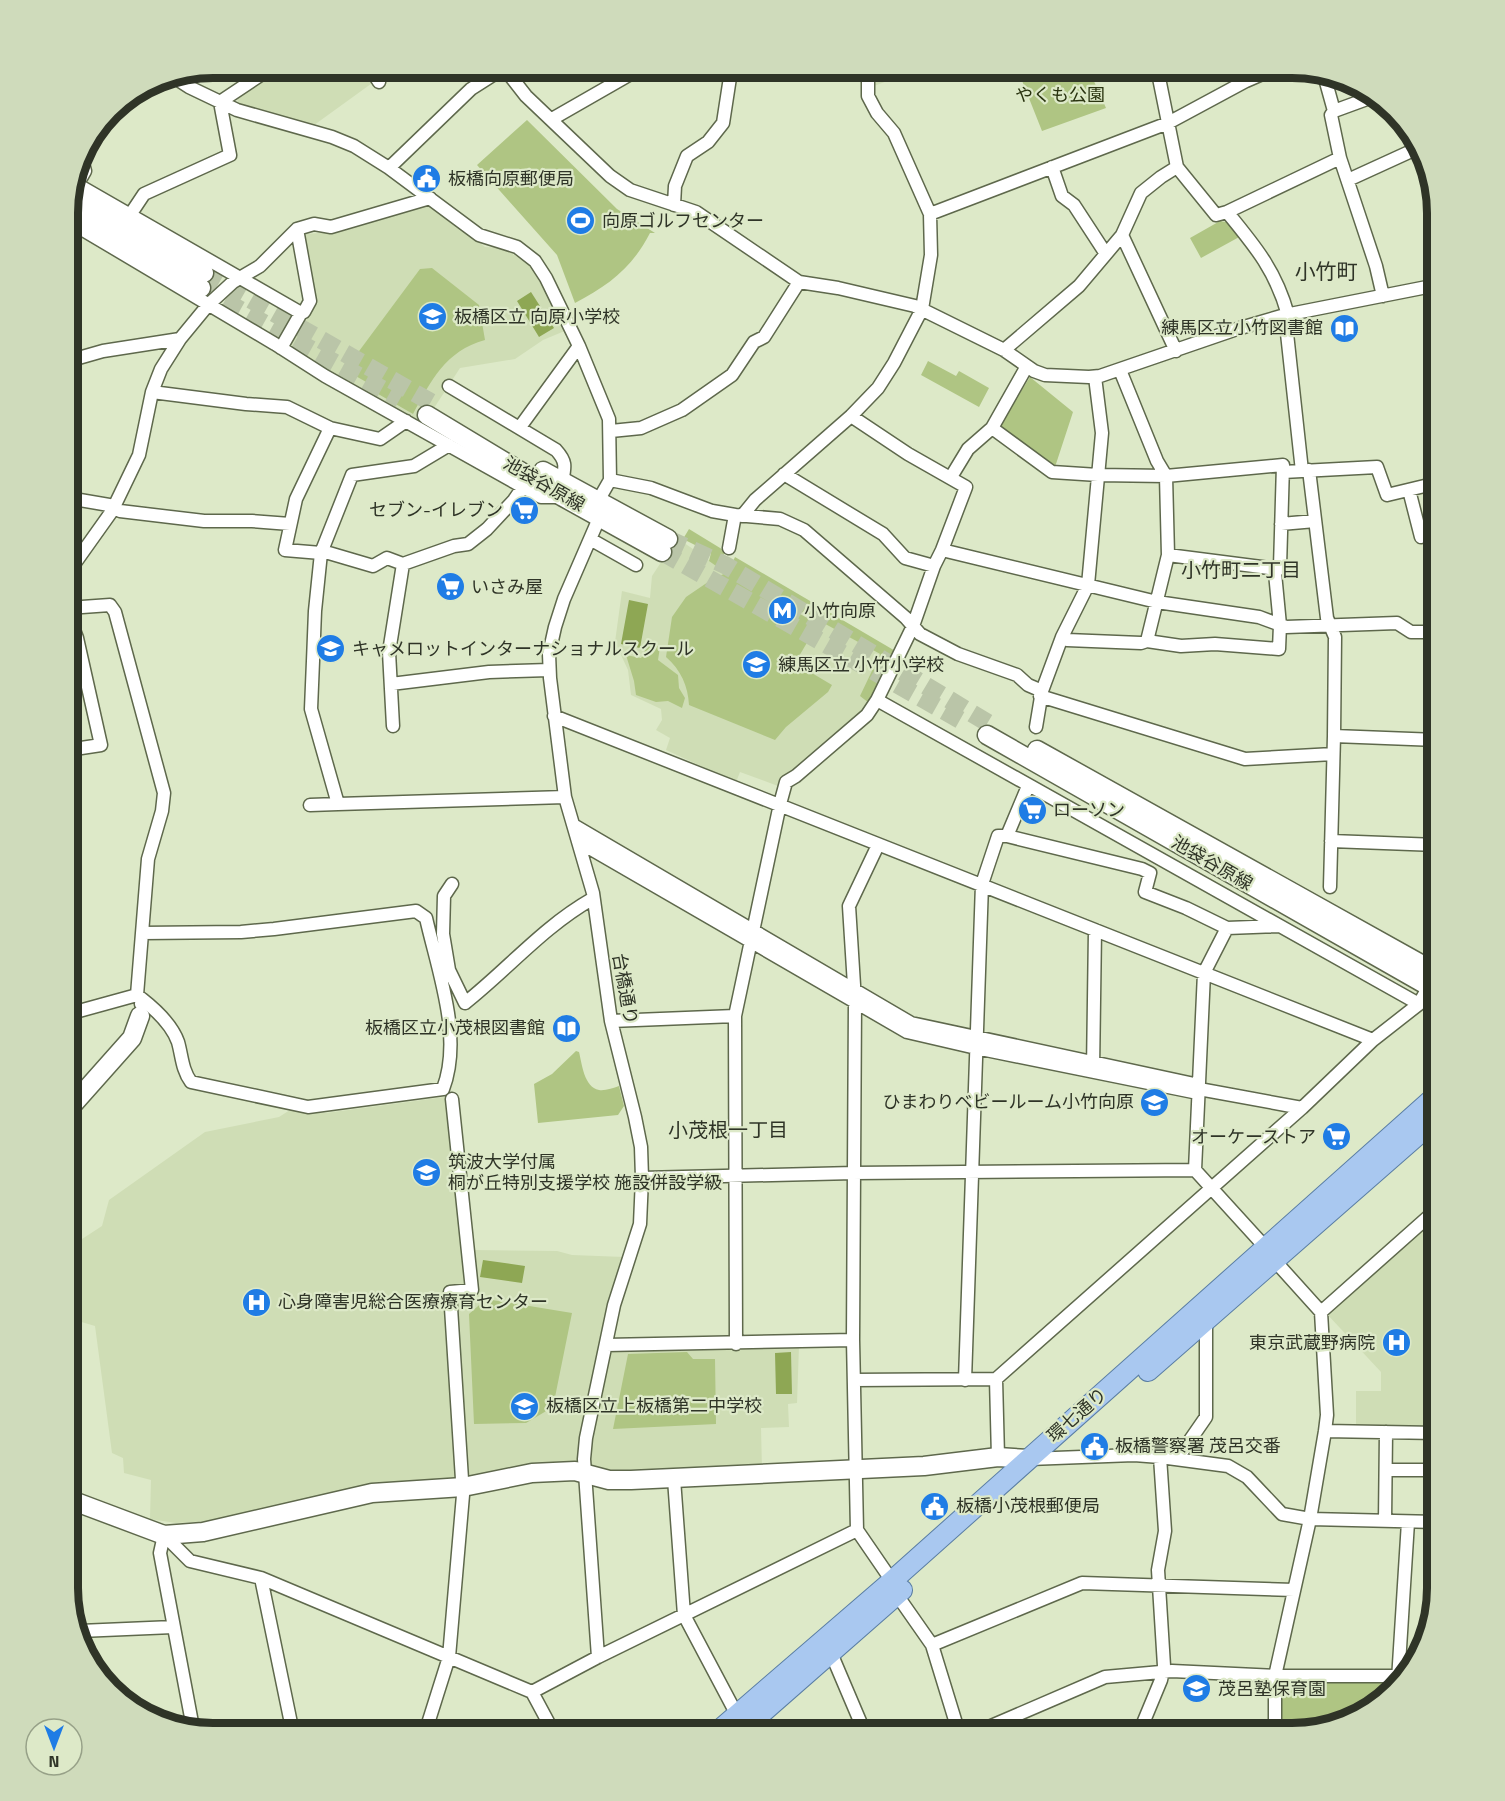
<svg xmlns="http://www.w3.org/2000/svg" width="1505" height="1801" font-family="'Titillium Web','Noto Sans JP',sans-serif">
<style>
.built{fill:#cfddb5}
.green{fill:#afc583}
.water{fill:#8ea754}
.lines{fill:none;stroke-linecap:round;stroke-linejoin:round}
.secondary-tunnel{stroke:#bac5a8;stroke-width:18;stroke-dasharray:18 9;stroke-linecap:butt}
.street-casing{stroke:#5e684c;stroke-width:15}
.secondary-casing{stroke:#5e684c;stroke-width:21}
.primary-casing{stroke:#597da3;stroke-width:22}
.street{stroke:#fff;stroke-width:12}
.secondary{stroke:#fff;stroke-width:18}
.primary{stroke:#a9c8f0;stroke-width:20}
.labels{text-anchor:middle;stroke-width:4.5;stroke-linejoin:round;paint-order:stroke}
.park-label{font-size:18px;fill:#2a3410;stroke:#dde9c8}
.poi-label{font-size:18px;fill:#2f3427;stroke:#dde9c8;text-anchor:start}
.street-label{font-size:18px;fill:#2f3427;stroke:#dde9c8}
.neighbourhood-label{font-size:20px;fill:#2f3427;stroke:#dde9c8}
.quarter-label{font-size:21px;fill:#2f3427;stroke:#dde9c8}
.rim{fill:none;stroke:#2f3427;stroke-width:8}
</style>
<rect width="100%" height="100%" fill="#dde9c8"/>
<path class="built" d="M278 68H366L375 81 310 128 238 104 237 96Z
M874 68H916L911 72 874 86Z
M430 204 485 247 503 248 530 265 544 287 567 330 543 340 515 359 460 368 423 425 291 350 290 346 314 303 303 237 306 234 319 233 358 224Z
M677 538 719 567 728 571 729 568 890 660 863 714 804 762 778 786 740 772 736 782 666 750 670 738 656 730 662 720 661 709 631 695 628 670 615 642 622 591 650 598 652 576Z
M445 1097 449 1101 467 1281 464 1286 447 1287 456 1474 452 1480 373 1484 209 1521 176 1523 150 1519 151 1480 124 1473 123 1458 112 1453 95 1326 68 1318V1267L82 1239 102 1226 109 1200 205 1132 279 1117 290 1110 326 1113Z
M1437 1214V1427L1356 1425V1391H1381V1372L1326 1313Z
M473 1250 557 1251 572 1255 624 1257 601 1331 577 1465 466 1481 456 1302 462 1298 476 1297 472 1252Z
M799 1346 797 1403 788 1404 789 1427 761 1428 762 1470 614 1474 591 1465 592 1443 611 1351Z"/>
<path class="green" d="M1017 68H1088L1106 108 1042 131Z
M527 120 617 209 655 233H650C632 268 609 285 575 303L557 255 477 165Z
M1220 221 1231 223 1241 236 1201 258 1190 238Z
M432 268 479 305 485 340C445 351 431 381 413 414L366 387 368 383 345 370 420 269Z
M928 361 956 376 959 371 989 388 979 407 921 375Z
M1030 377 1073 412 1055 467 999 426Z
M689 529 725 551 719 568 709 561 711 553 683 539Z
M735 557 897 652 869 703 860 696 880 654 809 615 782 604 818 624 795 663 832 685 828 692 786 727 775 740 689 705C688 686 681 670 666 657L672 617 686 597 711 580 728 572Z
M646 643 660 647 658 660 678 675 679 688 685 698 682 708 668 701 656 702 636 695 634 681 626 655 641 658 644 654Z
M576 1051 579 1052C582 1064 584 1087 599 1090 605 1091 613 1088 619 1086L624 1106 618 1115 538 1123 534 1084 552 1074Z
M486 1299 572 1313 553 1407 526 1423 474 1424 469 1314Z
M687 1352 693 1359H715L716 1424 613 1429 628 1354Z
M1285 1680H1387L1393 1686 1373 1709 1292 1733H1281V1685Z"/>
<path class="water" d="M531 292 554 328 539 337 517 301Z
M629 600 648 604 640 648 621 644Z
M483 1260 525 1266 522 1283 480 1277Z
M791 1352 792 1394H776L775 1353Z"/>
<g class="lines">
<path class="secondary-tunnel" d="M204 273 434 404
M201 288 400 399
M668 539 725 565 993 726
M662 552 962 721"/>
<defs>
<path id="street" d="M370 68 379 82
M504 68 526 96 610 176 630 190 696 212 799 282 838 288 915 306 1004 350 1034 371 1045 375 1089 377 1100 376 1237 329 1285 315 1427 287 1437 283
M1157 68 1177 167 1216 215 1227 212C1255 246 1276 271 1288 315
M1324 75 1334 111 1331 115 1340 158 1376 266 1383 296
M172 76 189 87 237 110 332 137 354 146 389 168 479 235 517 247 535 261 546 278 579 346 609 419 610 480 598 501
M1334 111 1375 96
M552 119 641 68
M1052 167 1062 196 1074 205 1106 254
M389 168 471 89 504 68
M1348 180 1418 148 1409 128
M73 182 301 313
M77 185 85 171 81 156
M674 205 675 186 687 156 708 142 723 123 731 71 738 68
M1227 212 1340 158
M930 214 1168 123 1246 81 1276 68
M130 215 144 194 230 155 220 102 271 68
M68 221 275 344 325 376 523 487 541 497H562
M1122 235 1176 351
M1285 315 1302 471
M281 348 301 313 304 312 310 301 297 229
M1004 350 1079 286 1122 235 1141 193 1161 177 1177 167
M68 361 103 351 180 339 208 305 233 282 260 266 297 229 314 224 331 227 430 198
M1120 370 1157 461 1166 476 1168 555 1147 641
M449 386 556 450C567 462 565 467 562 482
M152 392 246 404 287 407 330 428
M520 427 579 346
M992 428 1052 472 1098 475 1166 476 1283 465 1280 567 1275 573
M611 431 641 428 682 410 732 375 754 342 764 337 799 282
M449 445 414 466 352 475 321 553 315 611 313 661 311 709 338 804 565 797
M1309 470 1327 618 1335 637 1334 736 1330 887
M1283 472 1377 467 1387 495 1437 483
M784 474 883 534 905 558 934 566
M951 477 968 449 992 428 1027 366
M610 480 651 488 712 511 735 515 780 519 804 530 906 618 920 634 958 654 1017 675 1028 685 1042 691
M1409 490 1421 537
M68 498 109 505 120 511 204 521H252L290 524
M742 516 755 500 851 416 878 388 894 363 922 309 931 255 930 214 894 133 877 113 868 96V68
M1281 524 1315 521
M590 539 636 565
M729 548 735 515
M942 550 1157 602 1259 617 1286 627 1397 623 1411 632H1437
M322 551 373 566 387 558 403 564
M321 553 285 550 296 499 330 428 380 439 406 421
M68 582 75 563 112 511 139 455 152 392 161 369 180 339
M68 608 110 605 115 612 164 793 162 811 148 859 137 995 142 999 141 1004
M1062 637 1067 640 1141 643 1147 641 1181 646 1215 644 1279 649 1280 625 1275 573 1269 568 1168 555
M391 684 489 672 549 670
M1040 696 1245 759 1333 754
M877 700 1419 1004
M554 716 1373 1040
M393 726 389 652 403 564 454 546 468 544 487 529 514 500 523 487
M1036 727 1042 691 1062 637 1088 585 1102 433 1095 377
M1334 736 1437 740
M68 750 101 745 77 638 68 614
M310 805 338 804
M575 826 911 1023 1199 1085
M1007 836 1028 786
M1331 841 1437 845
M579 842 907 1032 976 1048 1198 1093
M452 884 444 896 443 934 449 970 465 1003C508 969 543 927 592 899
M1227 928 1204 973 1195 1170 1266 1248
M142 999C156 1010 172 1025 178 1042 182 1056 182 1070 191 1082L308 1107 443 1089C463 1037 438 971 426 918L416 911 274 929 241 932 142 933
M68 1014 137 995
M611 1021 735 1016
M1093 1070 1095 930
M1199 1089 1302 1108
M642 1178 854 1173 1195 1170
M1275 1261 1321 1312 1327 1415 1325 1431 1310 1519 1275 1676V1733
M1321 1312 1437 1209
M853 1340 855 1001 849 906 878 845
M736 1344 735 1016 780 804 786 782 796 776 867 715 877 700 913 626 934 566 942 550 966 487 908 454 851 416
M606 1345 853 1340 857 1530 892 1581
M854 1380 996 1379
M965 1380 982 884 998 836H1007L1142 869 1150 873 1145 892 1186 908 1227 928 1279 926
M1325 1431 1437 1433
M998 1457 996 1379 1302 1108 1373 1040 1419 1004 1429 986
M1029 1459 1134 1455 1160 1457 1228 1466 1247 1477 1282 1514 1310 1519 1437 1522
M1177 1459 1206 1417V1320
M1386 1470H1437
M674 1479 684 1615 737 1715
M1385 1521 1386 1432
M164 1535 190 1561 261 1578 532 1692 554 1733
M164 1535 160 1553 193 1728
M261 1578 293 1733
M897 1595 932 1645 959 1733
M80 1631 173 1627
M932 1645 1082 1583 1294 1590
M831 1653 865 1733
M598 1657 584 1459 586 1438 614 1305 640 1224 642 1178 641 1147 635 1117 611 1021 593 893 565 797 550 678 549 654 555 627 564 599 600 516
M1398 1680 1408 1522
M532 1692 598 1657 857 1530
M425 1733 449 1657 463 1495 450 1292 472 1290 452 1099
M975 1733 1105 1677 1172 1671 1275 1676H1402
M1139 1733 1161 1680 1164 1666 1158 1570 1165 1531 1160 1457"/>
<path id="secondary" d="M70 195 204 273
M68 210 201 288
M427 415 563 497 662 552
M543 471 668 539
M987 735 1437 991
M1037 750 1437 973
M68 1110 132 1038 140 1016
M68 1499 164 1535 203 1532 372 1493 463 1487 532 1473 575 1471 609 1480H631L924 1466 998 1457 1028 1459"/>
<path id="primary" d="M1148 1371 1437 1118
M716 1733 892 1581 1437 1095
M739 1733 902 1590"/>
</defs>
<use href="#street" class="street-casing"/>
<use href="#secondary" class="secondary-casing"/>
<use href="#primary" class="primary-casing"/>
<use href="#street" class="street"/>
<use href="#secondary" class="secondary"/>
<use href="#primary" class="primary"/>
</g>
<defs>
<symbol id="civic-disc" viewBox="-11 -11 22 22"><circle r="9.5" fill="#1f7ce5" stroke="#dde9c8"/><path d="M-.6-6.5H3V-4.5H.6V-3L4-1V1h2V6H-6V1h2V-1L-.6-3ZM-1.2 2.5V6h2.4V2.5Z" fill="#fff"/></symbol>
<symbol id="stadium-disc" viewBox="-11 -11 22 22"><circle r="9.5" fill="#1f7ce5" stroke="#dde9c8"/><path d="M0-5a6.5 5 0 1 0 0 10a6.5 5 0 1 0 0-10ZM-3.5-1.8h7v3.6h-7Z" fill="#fff"/></symbol>
<symbol id="school-disc" viewBox="-11 -11 22 22"><circle r="9.5" fill="#1f7ce5" stroke="#dde9c8"/><path d="M0-5L7-2L0 1L-7-2ZM-4 1L0 2.5L4 1V4Q0 6-4 4Z" fill="#fff"/></symbol>
<symbol id="library-disc" viewBox="-11 -11 22 22"><circle r="9.5" fill="#1f7ce5" stroke="#dde9c8"/><path d="M-6-4Q-3-5.5-.7-3.5V5Q-3 3-6 4ZM6-4Q3-5.5 .7-3.5V5Q3 3 6 4Z" fill="#fff"/></symbol>
<symbol id="supermarket-disc" viewBox="-11 -11 22 22"><circle r="9.5" fill="#1f7ce5" stroke="#dde9c8"/><path d="M-6-5.5h2.5l.6 2H6L4.5 2H-2.5L-4.4-4H-6ZM-1.5 3.2a1.3 1.3 0 1 0 .1 0ZM3 3.2a1.3 1.3 0 1 0 .1 0Z" fill="#fff"/></symbol>
<symbol id="metro-disc" viewBox="-11 -11 22 22"><circle r="9.5" fill="#1f7ce5" stroke="#dde9c8"/><path d="M-5.5 5V-5H-3L0 0L3-5H5.5V5H3V-.5L0 4L-3-.5V5Z" fill="#fff"/></symbol>
<symbol id="hospital-disc" viewBox="-11 -11 22 22"><circle r="9.5" fill="#1f7ce5" stroke="#dde9c8"/><path d="M-5-5h3v3.5h4V-5h3V5h-3V1.5h-4V5h-3Z" fill="#fff"/></symbol>
</defs>
<g fill-rule="evenodd">
<use href="#civic-disc" x="410" y="162" width="33" height="33"/>
<use href="#stadium-disc" x="564" y="204" width="33" height="33"/>
<use href="#school-disc" x="416" y="300" width="33" height="33"/>
<use href="#library-disc" x="1328" y="312" width="33" height="33"/>
<use href="#supermarket-disc" x="508" y="494" width="33" height="33"/>
<use href="#supermarket-disc" x="434" y="570" width="33" height="33"/>
<use href="#metro-disc" x="766" y="594" width="33" height="33"/>
<use href="#school-disc" x="314" y="632" width="33" height="33"/>
<use href="#school-disc" x="740" y="648" width="33" height="33"/>
<use href="#supermarket-disc" x="1016" y="794" width="33" height="33"/>
<use href="#library-disc" x="550" y="1012" width="33" height="33"/>
<use href="#school-disc" x="1138" y="1086" width="33" height="33"/>
<use href="#supermarket-disc" x="1320" y="1120" width="33" height="33"/>
<use href="#school-disc" x="410" y="1156" width="33" height="33"/>
<use href="#hospital-disc" x="240" y="1286" width="33" height="33"/>
<use href="#hospital-disc" x="1380" y="1326" width="33" height="33"/>
<use href="#school-disc" x="508" y="1390" width="33" height="33"/>
<use href="#civic-disc" x="1078" y="1430" width="33" height="33"/>
<use href="#civic-disc" x="918" y="1490" width="33" height="33"/>
<use href="#school-disc" x="1180" y="1672" width="33" height="33"/>
</g>
<g class="labels">
<g class="park-label">
<text x="1060" y="101">やくも公園</text>
</g>
<g class="poi-label">
<text x="448" y="185">板橋向原郵便局</text>
<text x="602" y="227">向原ゴルフセンター</text>
<text x="454" y="323">板橋区立 向原小学校</text>
<text x="1323" y="334" text-anchor="end">練馬区立小竹図書館</text>
<text x="503" y="516" text-anchor="end">セブン-イレブン</text>
<text x="471" y="593">いさみ屋</text>
<text x="804" y="617">小竹向原</text>
<text x="352" y="655">キャメロットインターナショナルスクール</text>
<text x="778" y="671">練馬区立 小竹小学校</text>
<text x="1053" y="816">ローソン</text>
<text x="545" y="1034" text-anchor="end">板橋区立小茂根図書館</text>
<text x="1134" y="1108" text-anchor="end">ひまわりベビールーム小竹向原</text>
<text x="1316" y="1143" text-anchor="end">オーケーストア</text>
<text x="448" y="1168">筑波大学付属<tspan x="448" dy="21">桐が丘特別支援学校 施設併設学級</tspan></text>
<text x="278" y="1308">心身障害児総合医療療育センター</text>
<text x="1375" y="1349" text-anchor="end">東京武蔵野病院</text>
<text x="546" y="1412">板橋区立上板橋第二中学校</text>
<text x="1115" y="1452">板橋警察署 茂呂交番</text>
<text x="956" y="1512">板橋小茂根郵便局</text>
<text x="1218" y="1695">茂呂塾保育園</text>
</g>
<g class="street-label">
<text transform="translate(544 484) rotate(30)" y="6">池袋谷原線</text>
<text transform="translate(1212 863) rotate(30)" y="6">池袋谷原線</text>
<text transform="translate(625 989) rotate(80)" y="6">台橋通り</text>
<text transform="translate(1077 1415) rotate(-41)" y="6">環七通り</text>
</g>
<g class="neighbourhood-label">
<text x="1241" y="577">小竹町二丁目</text>
<text x="728" y="1137">小茂根一丁目</text>
</g>
<g class="quarter-label">
<text x="1326" y="279">小竹町</text>
</g>
</g>
<path d="M0 0H1505V1801H0ZM213 78H1292A135 135 0 0 1 1427 213V1588A135 135 0 0 1 1292 1723H213A135 135 0 0 1 78 1588V213A135 135 0 0 1 213 78Z" fill="#cfdbbb" fill-rule="evenodd"/>
<path class="rim" d="M213 78H1292A135 135 0 0 1 1427 213V1588A135 135 0 0 1 1292 1723H213A135 135 0 0 1 78 1588V213A135 135 0 0 1 213 78Z"/>
<g transform="translate(54 1747) rotate(180)"><circle r="28" fill="#dde9c8" stroke="#97a188" stroke-width="1.5"/>
<path d="M0-4.5L10 22L0 15L-10 22Z" fill="#1f7ce5"/>
<text y="-9" font-size="16" font-weight="bold" text-anchor="middle" fill="#2f3427">N</text>
</g>
</svg>
